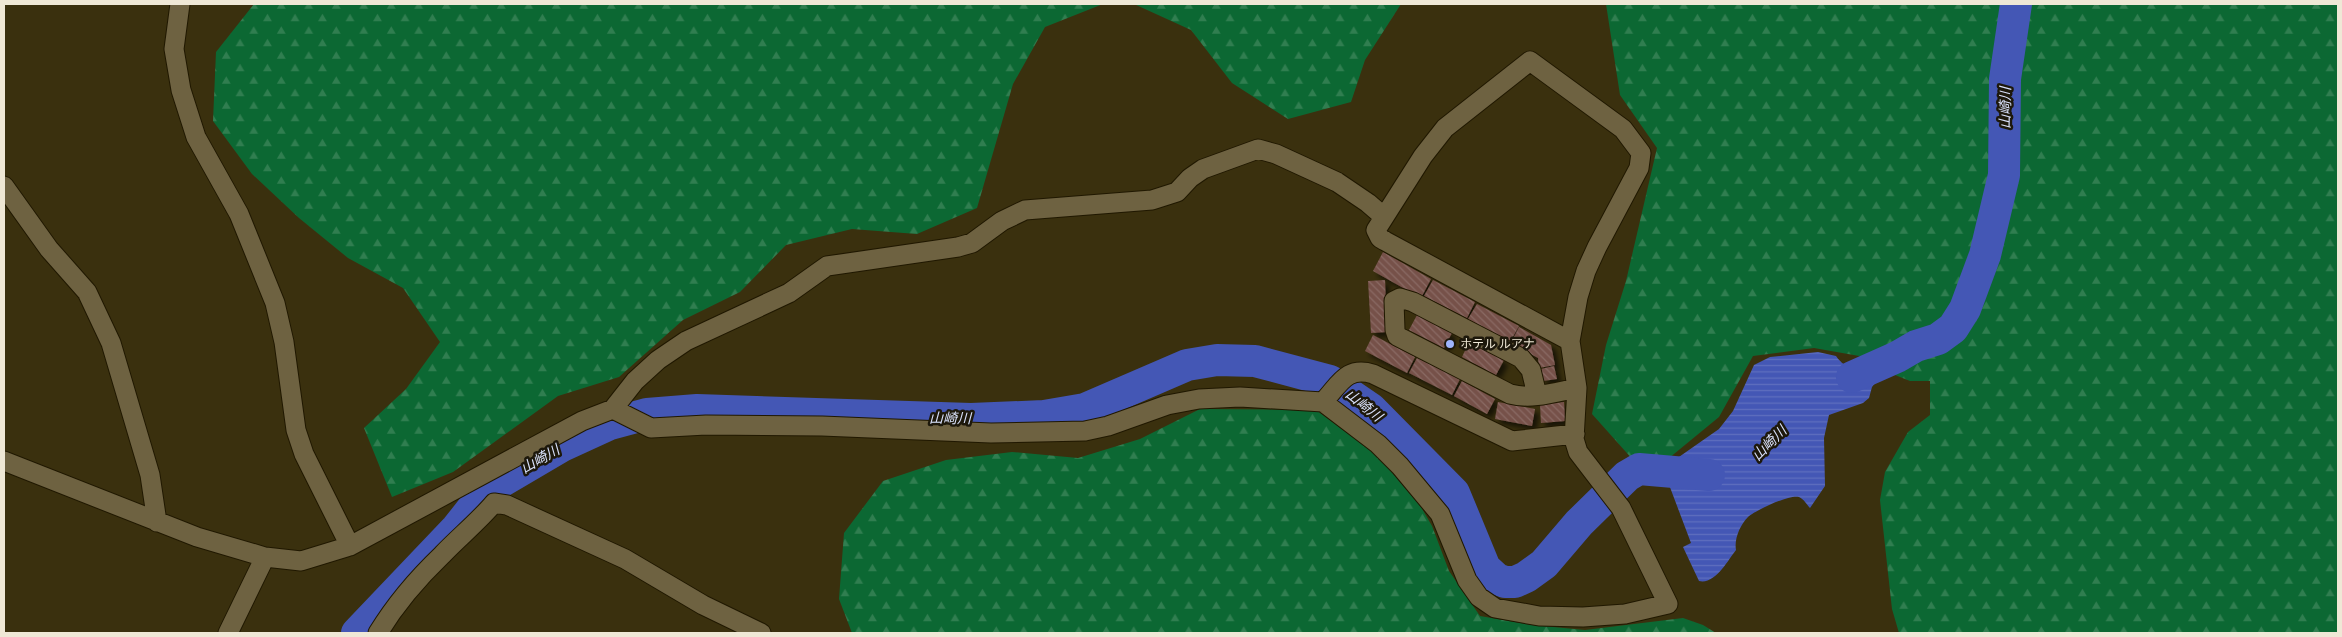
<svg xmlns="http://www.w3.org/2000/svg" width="2342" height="637" font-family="'Public Sans','Noto Sans JP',sans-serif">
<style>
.forest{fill:url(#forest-firs)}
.water{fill:url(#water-rules)}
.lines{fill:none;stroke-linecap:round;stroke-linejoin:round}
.river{stroke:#4457b5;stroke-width:32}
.building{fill:url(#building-back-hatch);filter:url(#shadow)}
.minor-casing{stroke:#201801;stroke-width:21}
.minor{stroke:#6e6241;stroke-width:19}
.poi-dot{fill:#9eb4fd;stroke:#1d180b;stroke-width:2}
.labels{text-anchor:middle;stroke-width:5;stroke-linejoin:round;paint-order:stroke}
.poi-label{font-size:12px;fill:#efe8d6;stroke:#1d180b;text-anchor:start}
.water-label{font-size:14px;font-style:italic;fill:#dbe3fd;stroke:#1d180b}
</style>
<defs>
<pattern id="forest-firs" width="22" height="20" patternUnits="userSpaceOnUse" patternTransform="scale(1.25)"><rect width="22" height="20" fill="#0c6833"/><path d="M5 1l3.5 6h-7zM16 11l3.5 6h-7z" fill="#307e50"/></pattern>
<pattern id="water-rules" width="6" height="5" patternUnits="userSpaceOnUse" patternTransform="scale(1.25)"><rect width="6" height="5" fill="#4457b5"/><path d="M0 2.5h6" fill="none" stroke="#5f6fbe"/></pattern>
<pattern id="building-back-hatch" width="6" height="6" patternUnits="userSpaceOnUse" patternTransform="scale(1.25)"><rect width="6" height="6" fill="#76514a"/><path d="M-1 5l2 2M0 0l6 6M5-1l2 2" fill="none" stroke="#8a6a63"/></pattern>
<filter id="shadow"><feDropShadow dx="4.5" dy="4.5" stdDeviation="2.5" flood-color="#0009"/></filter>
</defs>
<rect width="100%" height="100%" fill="#3a300e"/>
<path class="forest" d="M254 4H1103L1045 27 1013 84 977 208 917 234 852 229 786 245 740 292 683 320 619 377 558 396 453 472 392 497 364 428 406 389 440 342 403 288 348 258 299 218 252 174 213 121 216 52Z
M1134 4H1401L1365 60 1351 102 1288 119 1232 83 1191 30Z
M1606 4H2338V633H1899L1892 609 1880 500 1885 472 1908 432 1930 415V381H1910L1895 375 1891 353 1887 350 1876 351 1865 357 1814 348 1753 356 1719 417 1663 463 1634 461 1592 414 1606 345 1626 281 1657 148 1620 95Z
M1200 409 1316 410 1378 456 1421 507 1432 526 1449 571 1480 616 1532 625 1585 630 1683 618 1703 625 1716 633H852L839 599 844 533 883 481 946 460 1012 452 1078 458 1140 439Z"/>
<path class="water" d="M1818 352 1836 356C1855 383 1867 348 1891 354V363L1872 387 1869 398 1863 403 1829 415 1824 438 1825 486 1810 508C1807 505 1804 499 1799 497 1790 494 1756 510 1748 517 1740 525 1734 539 1736 550 1728 560 1715 585 1699 581L1683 547 1691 543 1665 474 1666 466 1719 429 1733 411 1754 365 1770 357Z"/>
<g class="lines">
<path class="river" d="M1852 377 1897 357 1916 346 1938 339 1953 328 1965 309 1985 255 2004 175 2005 79 2016 4
M357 633 457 528 487 490 562 446 610 424 647 414 697 410 971 419 1044 416 1085 409 1187 365 1217 360 1255 361 1330 381 1371 409 1454 493 1485 568 1497 579 1505 582H1515L1526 577 1544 564 1579 523 1627 476 1639 469 1709 475"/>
</g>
<path class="building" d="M1383 252 1431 279 1421 298 1373 271Z
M1385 280 1387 332 1371 333 1368 281Z
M1433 280 1475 302 1467 318 1424 296Z
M1477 304 1519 326 1510 342 1468 319Z
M1417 315 1452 333 1444 348 1409 330Z
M1519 327 1551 345 1555 365 1539 368 1538 358 1511 343Z
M1373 335 1415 357 1407 373 1365 351Z
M1469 342 1504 360 1496 375 1462 357Z
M1417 358 1460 379 1452 395 1409 373Z
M1554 366 1557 379 1543 381 1541 369Z
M1462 381 1495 399 1487 414 1454 396Z
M1498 402 1535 409 1532 426 1495 419Z
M1564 402 1565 421 1541 423 1540 404Z"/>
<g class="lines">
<defs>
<path id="minor" d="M180 4 174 49 181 90 196 137 239 214 275 303 284 342 296 430 304 454 350 546
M4 186 49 249 87 292 111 343 150 475 157 522
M1537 395 1531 370 1521 358 1413 302 1400 298 1394 301 1395 330 1397 336 1510 394C1532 400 1556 392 1577 388
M1323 402C1340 384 1346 366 1373 374L1512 441 1575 434
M613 409 635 381 658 360 686 341 789 293 827 266 958 247 972 243 1002 221 1025 210 1152 200 1177 192 1190 178 1203 169 1258 149 1276 154 1337 182 1368 203 1383 216
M4 461 197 537 265 557 301 561 350 546 582 421 613 409 651 428 706 425 822 426 991 433 1085 431 1108 426 1167 405 1199 399 1240 397 1323 402 1378 444 1400 466 1440 514 1467 580 1479 597 1495 608 1539 616 1583 617 1625 614 1668 604 1621 508 1578 452 1574 439 1577 388 1570 341 1578 297 1586 271 1597 247 1639 168 1641 153 1623 129 1530 61 1445 128 1423 156 1376 230 1380 238 1385 241 1570 341
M228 633 265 557
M378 633C395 605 418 578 442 555 459 537 478 522 494 503L507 505 625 559 703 605 761 633"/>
</defs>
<use href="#minor" class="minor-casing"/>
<use href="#minor" class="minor"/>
</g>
<circle class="poi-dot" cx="1450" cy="344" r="5"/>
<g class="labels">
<g class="poi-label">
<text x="1460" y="348">ホテル ルアナ</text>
</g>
<g class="water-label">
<text transform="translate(2005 108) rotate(-89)" y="5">山崎川</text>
<text transform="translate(1364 405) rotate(39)" y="5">山崎川</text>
<text transform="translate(950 418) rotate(1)" y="5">山崎川</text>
<text transform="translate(1769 443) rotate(-45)" y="5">山崎川</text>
<text transform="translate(540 459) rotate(-30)" y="5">山崎川</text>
</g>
</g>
<rect width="2342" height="637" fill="none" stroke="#efe8d6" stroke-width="10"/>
</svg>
